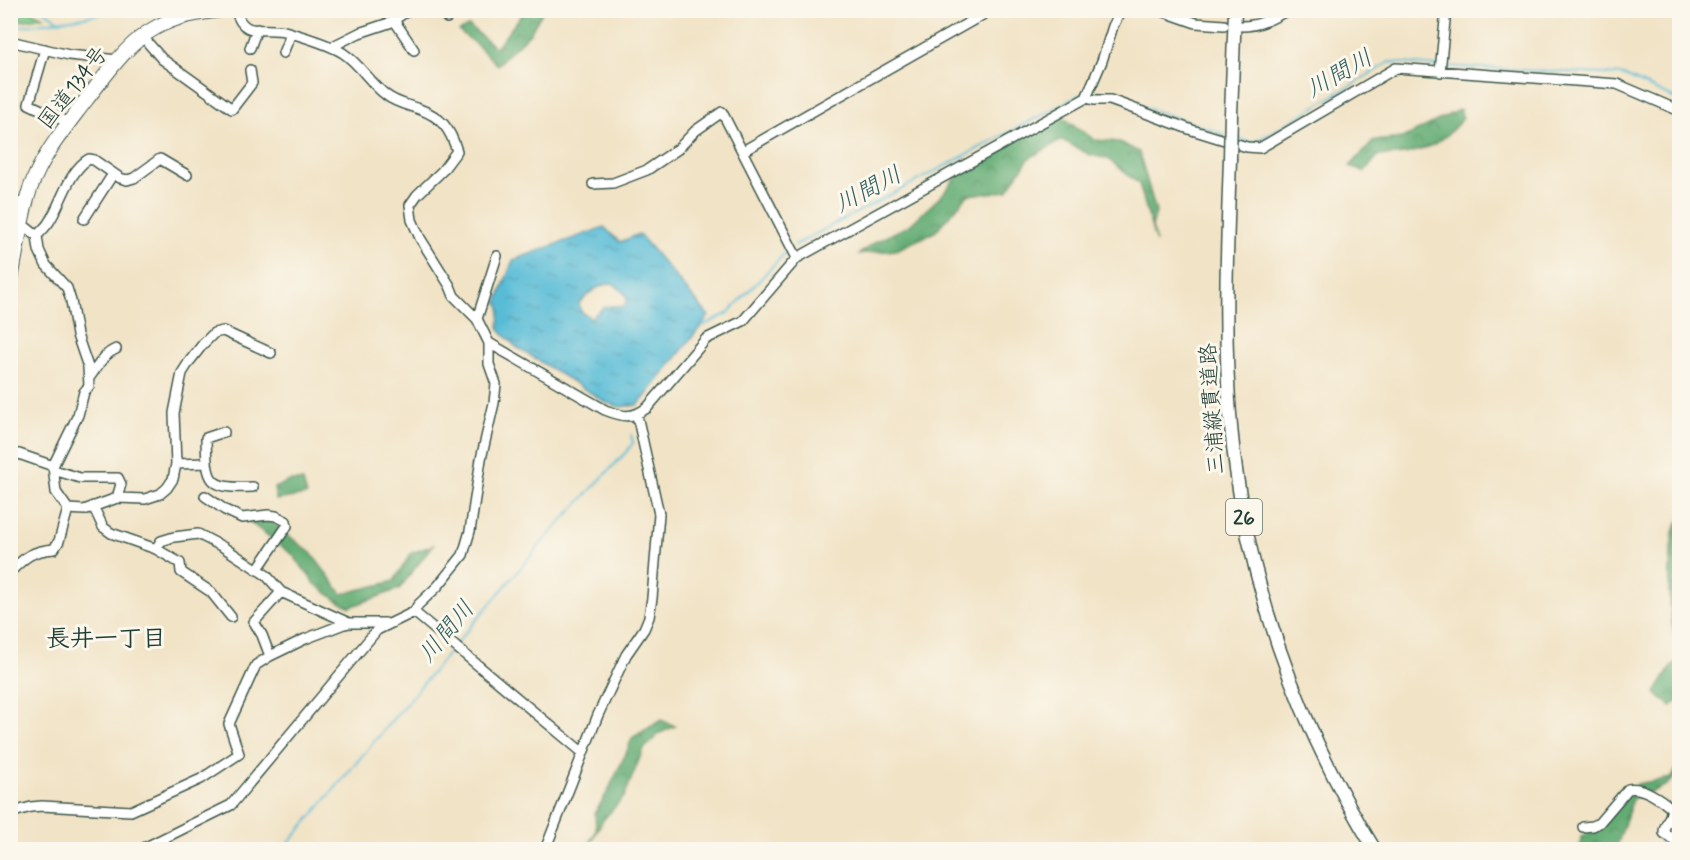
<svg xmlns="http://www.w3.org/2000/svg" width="1690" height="860" font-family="Mynerve,'Klee One',sans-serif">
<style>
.forest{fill:url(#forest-crowns);stroke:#407454;stroke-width:1.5}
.park{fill:url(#park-crowns);stroke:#4c825d;stroke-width:1.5}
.water{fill:url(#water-ripples);stroke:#3c7c86;stroke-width:1.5;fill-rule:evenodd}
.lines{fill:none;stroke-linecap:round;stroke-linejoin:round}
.stream{stroke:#59bcd7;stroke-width:2}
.minor-casing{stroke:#3e564a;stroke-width:12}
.major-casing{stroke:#3e564a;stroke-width:15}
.highway-casing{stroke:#3e564a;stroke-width:16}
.minor{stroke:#fff;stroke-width:9}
.major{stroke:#fff;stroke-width:12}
.highway{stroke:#fff;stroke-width:14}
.major-bridge-casing{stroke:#3e564a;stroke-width:15;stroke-linecap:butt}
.major-bridge{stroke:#fff;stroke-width:12}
.labels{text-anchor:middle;stroke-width:6;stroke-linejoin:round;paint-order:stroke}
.shield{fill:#fbf7ec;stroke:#61756b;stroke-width:1.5}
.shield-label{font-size:21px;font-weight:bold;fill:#1f3d34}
.street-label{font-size:22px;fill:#1f3d34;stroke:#fbf7ec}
.water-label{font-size:24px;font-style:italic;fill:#2e5d5d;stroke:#fbf7ec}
.neighbourhood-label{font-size:24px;font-weight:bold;fill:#1f3d34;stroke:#fbf7ec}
</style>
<defs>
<pattern id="forest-crowns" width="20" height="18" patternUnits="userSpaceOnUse" patternTransform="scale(1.5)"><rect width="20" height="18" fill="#62ac73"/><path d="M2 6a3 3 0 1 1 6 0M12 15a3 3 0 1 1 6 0" fill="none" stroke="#508d5f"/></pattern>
<pattern id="park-crowns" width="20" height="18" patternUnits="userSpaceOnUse" patternTransform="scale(1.5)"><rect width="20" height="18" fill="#79c786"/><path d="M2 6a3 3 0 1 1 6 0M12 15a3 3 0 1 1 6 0" fill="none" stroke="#63a36e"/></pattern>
<pattern id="water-ripples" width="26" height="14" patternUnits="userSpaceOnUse" patternTransform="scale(1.5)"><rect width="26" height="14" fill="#59bcd7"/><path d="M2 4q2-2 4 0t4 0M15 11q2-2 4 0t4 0" fill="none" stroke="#499aaf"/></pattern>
</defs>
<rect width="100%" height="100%" fill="#fbf7ec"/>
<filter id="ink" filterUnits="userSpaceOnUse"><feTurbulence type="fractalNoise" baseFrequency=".0167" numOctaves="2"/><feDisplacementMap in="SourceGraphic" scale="12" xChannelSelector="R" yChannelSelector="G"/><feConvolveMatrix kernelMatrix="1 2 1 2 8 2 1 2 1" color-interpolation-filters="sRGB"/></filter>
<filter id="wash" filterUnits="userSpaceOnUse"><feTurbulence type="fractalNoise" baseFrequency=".008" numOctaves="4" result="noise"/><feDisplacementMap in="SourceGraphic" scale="24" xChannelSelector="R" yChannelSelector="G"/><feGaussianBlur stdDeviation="1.35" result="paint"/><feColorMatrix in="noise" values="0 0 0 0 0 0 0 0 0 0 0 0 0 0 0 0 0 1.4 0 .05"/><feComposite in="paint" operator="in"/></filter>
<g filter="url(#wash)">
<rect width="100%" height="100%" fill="#f1e3c6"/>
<path class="forest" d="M523 11H543L530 33 497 65 478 46 459 31 469 26 496 48 523 13Z
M1460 109 1463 118C1454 128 1443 141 1430 146 1416 153 1395 157 1379 155L1364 172 1350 166 1374 141 1403 138Z
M1061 116 1095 140 1120 142 1139 152 1156 212 1152 227 1156 243 1139 184 1108 159 1090 155 1062 140 1029 158 1007 191 968 195 935 232 896 250 859 254 877 241 910 225 943 194 959 173 998 153 1036 126Z
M290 481H303L307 495 276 500 274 488Z
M272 517 276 526 311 553 342 594 394 581 411 553 433 545 399 589 350 607 338 601 315 584 293 555 247 520Z
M1679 522 1680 700 1671 706 1655 693 1671 667 1679 658 1672 624 1669 593 1671 552 1673 532Z
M661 720 675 726 660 733 643 750 624 797 603 820 587 849H586L596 831 595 813 607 793 627 751 632 738Z
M1679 763C1679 787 1652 791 1633 798L1616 849 1580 850 1581 837 1600 827 1637 784 1672 778Z"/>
<path class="park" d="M11 10 31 11 43 17 11 23Z"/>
<path class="water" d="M604 227 620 242 639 234 709 316 645 397 638 405 620 407 607 403 516 347 499 330 500 307 497 302 513 260ZM613 283 625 294 627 300 623 307C606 304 604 306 591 318L581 312 579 303C589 293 599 284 613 283Z"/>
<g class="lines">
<path class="stream" d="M44 10 57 20
M10 28 84 17 116 10
M1442 66 1623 75 1680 101
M1098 91 1226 135
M1235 137 1251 143 1266 136 1390 62 1437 66
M795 245 1082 94
M702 326 727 314 789 249
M456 644 545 539 627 451 633 443 631 435
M1670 826 1680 804
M283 850 452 649
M1659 850V845L1664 836"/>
</g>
</g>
<g filter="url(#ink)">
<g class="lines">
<defs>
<path id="minor" d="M236 10C243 40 264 25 288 32 306 38 327 43 343 53 360 64 370 83 386 95 396 103 408 105 419 109 442 117 450 129 457 151L442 171 417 195 410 205 412 220 420 238 450 286 454 296 477 319
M440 10 447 18
M1159 10 1196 23 1224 25
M394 20 414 50
M1242 26C1260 26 1273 18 1288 10
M142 36 162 59 232 109 252 83 250 70
M10 41 69 55 118 60
M331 47 359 33 389 23 409 10
M250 48 257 29
M45 49 29 104 69 123
M283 53 291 33
M1440 72 1446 10
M1086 98 1094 100H1110L1192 130 1247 147 1260 148 1396 68 1617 84 1680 111
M743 151 991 10
M593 184 613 183 647 170 678 149 695 131 722 112 797 258
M10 202 26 203
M84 219 113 174
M21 227 27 228 37 236 39 250 46 265 67 288 71 301 77 335 88 367 89 386 84 392 78 415 53 466
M37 236C41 231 46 227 49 222 61 204 69 170 89 159L94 160 120 178 127 180 134 178 160 159 187 175
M489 343 605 410C623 417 631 419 647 408L706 339 743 321 797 258 1086 98 1102 61 1113 26 1121 10
M89 378C97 368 103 354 116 349
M224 432 206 438C207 482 207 489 253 487
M10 453 19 454 53 466 56 492 68 509 84 510 117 498 145 499 160 494 167 488 173 479 176 464 174 413 182 373 189 362 203 344 214 333 223 331 271 353
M176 464 207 463
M54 470 80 478H118L121 484 117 498
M205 496 225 510 242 518 268 515 276 516 286 521 287 526 257 570
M93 506 103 527 111 533 156 549 180 563 181 572 211 592 231 617
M156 549 161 541 174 537 198 534 223 547 266 575 281 592 349 623
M10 572C26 556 32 551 54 549L59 541 68 509
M414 612 582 752
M270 656 262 635 254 622 281 592
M10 813 31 807 42 806 131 811 201 779 239 754 229 724 256 665 270 656 305 639 344 624 349 623H385
M1583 827 1593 826 1599 823 1628 789C1642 786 1661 799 1671 808 1673 817 1663 824 1664 833L1680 844
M140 850 231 805 377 630 414 612 418 605 438 586 463 555 470 531 481 459 494 403 496 384 489 364V343L477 319 497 256
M545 850 598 715 626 655 644 629 649 617 652 598 659 514 637 415"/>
<path id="major" d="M1231 114 1235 10
M1230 159C1227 249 1223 338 1231 427 1245 577 1296 722 1375 850"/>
<path id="highway" d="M10 283C17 252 20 219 30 189 42 155 65 128 86 100 107 74 126 44 155 28 176 16 198 13 221 10"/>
</defs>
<use href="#minor" class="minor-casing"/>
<use href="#major" class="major-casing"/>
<use href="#highway" class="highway-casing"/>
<use href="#minor" class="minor"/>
<use href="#major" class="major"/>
<use href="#highway" class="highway"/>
<defs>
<path id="major-bridge" d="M1230 159 1231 114"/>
</defs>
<use href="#major-bridge" class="major-bridge-casing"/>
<use href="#major-bridge" class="major-bridge"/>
</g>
</g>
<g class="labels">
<rect class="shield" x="1226" y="499" width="36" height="36" rx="4.5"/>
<g class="shield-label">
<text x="1244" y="524">26</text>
</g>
<g class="street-label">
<text transform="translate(72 87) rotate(-52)" y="8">国道134号</text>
<text transform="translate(1211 409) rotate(-94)" y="8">三浦縦貫道路</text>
</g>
<g class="water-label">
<text transform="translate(1339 73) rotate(-30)" y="8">川間川</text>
<text transform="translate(868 189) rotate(-28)" y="8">川間川</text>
<text transform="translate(446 631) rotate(-50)" y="8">川間川</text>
</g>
<g class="neighbourhood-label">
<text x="106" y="646">長井一丁目</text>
</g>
</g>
<rect width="1690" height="860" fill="none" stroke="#fbf7ec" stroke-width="36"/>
</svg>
